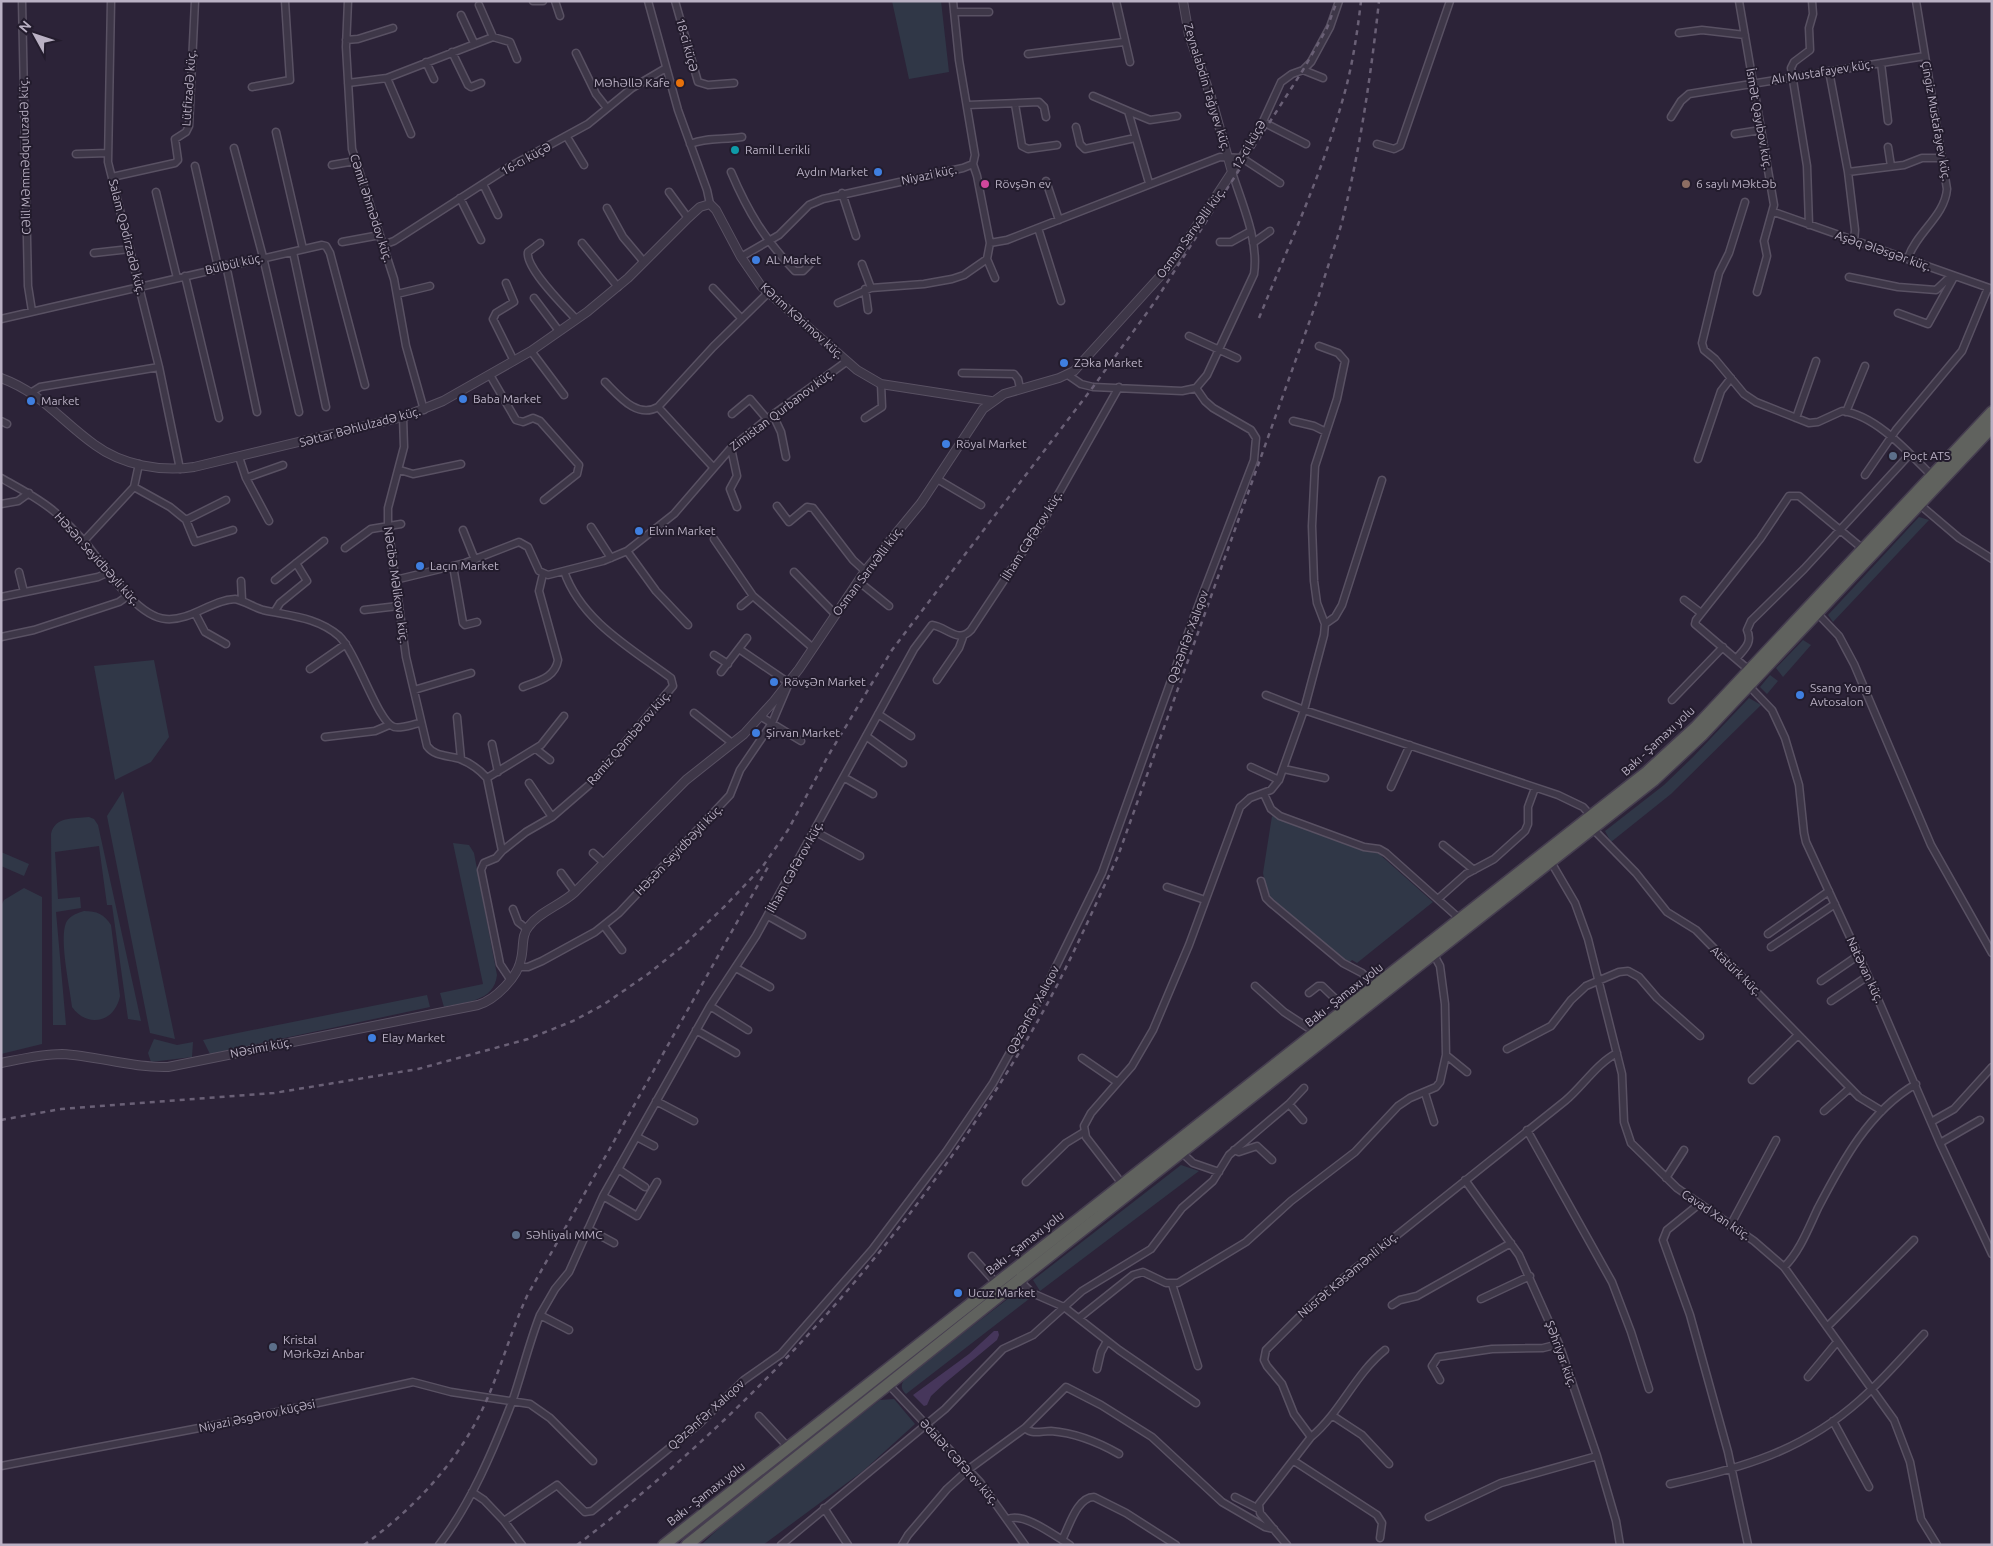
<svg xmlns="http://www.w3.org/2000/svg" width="1993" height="1546" font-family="Ubuntu,sans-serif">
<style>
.green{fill:#303747}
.water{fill:#46365b}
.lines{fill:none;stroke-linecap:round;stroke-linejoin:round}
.minor-casing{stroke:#595163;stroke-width:9}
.tertiary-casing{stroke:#595163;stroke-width:10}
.trunk-casing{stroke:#463e50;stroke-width:14}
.minor{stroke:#3e3748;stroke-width:6}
.tertiary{stroke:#3e3748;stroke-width:8}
.trunk{stroke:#60625e;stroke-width:11}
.rail{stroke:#6a6076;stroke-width:2.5;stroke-dasharray:5 5;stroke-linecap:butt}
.food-dot{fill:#e8710a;stroke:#231c2d;stroke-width:2}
.culture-dot{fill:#0f9aa8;stroke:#231c2d;stroke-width:2}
.shop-dot{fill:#3f7fe0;stroke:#231c2d;stroke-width:2}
.hotel-dot{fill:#d1479c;stroke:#231c2d;stroke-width:2}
.education-dot{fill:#8d6e63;stroke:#231c2d;stroke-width:2}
.service-dot{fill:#5c6f8a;stroke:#231c2d;stroke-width:2}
.labels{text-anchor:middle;stroke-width:4;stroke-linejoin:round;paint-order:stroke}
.street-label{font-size:12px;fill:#bab1c4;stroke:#231c2d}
.poi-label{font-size:12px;fill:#bab1c4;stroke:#231c2d;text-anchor:start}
</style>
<rect width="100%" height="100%" fill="#2c2338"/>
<path class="green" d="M892 1H941L949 72 909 79Z
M1919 517 1929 520 1833 622 1828 615Z
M1803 640 1811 645 1783 677 1776 668Z
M154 660 169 737 151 762 115 780 94 666Z
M1770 675 1778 681 1767 694 1760 687Z
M1749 698 1761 705 1671 794 1611 842 1605 831 1664 785 1693 757Z
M123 791 175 1039 150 1033 107 816Z
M1272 816 1361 850 1377 852 1433 902 1357 963 1352 960 1348 964 1267 894 1263 873Z
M89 817 94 819 98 825 141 1021 128 1019 112 905H107L99 846 55 852 58 899 80 897 81 908 56 912 66 1025H53L51 834C55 816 73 819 89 817Z
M453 843 469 845 474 853 497 975C494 1002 465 1002 444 1007L440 993 483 984Z
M1 852 29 864 24 876 1 866Z
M24 888 42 897V1044L1 1054V906L4 900Z
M84 911C97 911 104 914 111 925L120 996C115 1022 88 1029 72 1007 70 988 58 936 67 921 71 915 78 913 84 911Z
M427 995 430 1007 210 1054 203 1040Z
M154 1039 177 1045 193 1042 192 1057 151 1062 148 1053Z
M1181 1165 1199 1171 1040 1291 1033 1280Z
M1018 1291 1029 1299 906 1394C900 1388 901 1385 905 1378Z
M894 1399 915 1424 863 1471 763 1545H701L744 1505 880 1400Z"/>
<path class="water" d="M994 1331H998L999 1335 997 1340 945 1383 931 1396 927 1405 924 1406 913 1395 969 1354Z"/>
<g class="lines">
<defs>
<path id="minor" d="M22 1 28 286 32 311
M111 1 108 162 159 367 180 469
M348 1 346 47 352 149 394 279 406 346 424 410
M533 1H543
M555 1 560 16
M648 1 678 110 707 190 710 204
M675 1 698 82 708 85 734 83
M1116 1 1130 62
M1739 1 1774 205 1764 241 1767 256 1757 292
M479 5 493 37
M954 12H989
M461 15 474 43
M1679 33 1702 30 1745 35
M346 40 358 39 393 28
M452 52 468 85 471 87 481 83
M576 53 596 94 607 108
M1028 54 1124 42
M426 62 434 79
M1881 63 1888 121
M1303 70 1323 78
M1829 71 1848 172 1855 230 1854 241
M387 78 411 134
M348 83 387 78 493 37 510 42 517 59
M252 87 290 80 285 1
M1093 96 1128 111 1149 183
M1015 104 1022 146 1028 149 1057 145
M968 105 1039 102 1044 107 1046 117
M1128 111 1150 120 1177 116
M1671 117 1681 101 1689 94 1925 56
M1263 122 1306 144
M1076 127 1080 144 1085 149 1135 138
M276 132 303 249
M1735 134 1761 130
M567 137 584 165
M690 144C707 137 723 140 742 137
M1377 144 1394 149 1400 146 1450 1
M1888 147 1891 166
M234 148 263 257 299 412
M76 154 108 153
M973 164 977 176 990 243 1007 240 1220 157 1242 158 1280 183
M332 165 355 161
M195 166 218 267
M731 172C748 212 765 240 795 271H803L810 264
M1848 172 1904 165 1922 158H1942
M112 177 175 163 178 160 175 139 186 132 189 126 195 1
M1046 181 1059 220
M483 184 498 215
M156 192 177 278
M669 192 688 218
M842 193 856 236
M460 198 481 240
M1745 202 1729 253 1719 273 1702 343 1704 350 1715 359 1744 394 1756 402 1809 423 1818 422 1842 411C1876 415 1909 453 1932 476
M607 208 623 237 644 262
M1774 212 1992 289
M1809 225 1807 166 1791 68 1794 62 1810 50 1809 28 1813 14 1812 1
M1038 228 1061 301
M342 242 380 235
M1220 242H1231L1251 231
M540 243 528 252C525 268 565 307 576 319
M582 243 618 287
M1253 243 1270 231
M383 245 394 241 509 167 588 124 632 88 666 68
M293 252 326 407
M94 253 130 249
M741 257 779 235 809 205 823 199 963 168 973 164 975 155 959 60 953 1
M1908 258C1916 233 1945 216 1947 189L1916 1
M987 259 995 278
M862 264 871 288
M226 265 257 412
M185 276 219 418
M1849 277 1898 287 1936 290 1952 275
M506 283 514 302 496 313 493 319 514 361
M713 288 741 318
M865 289 868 310
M397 294 430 286
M534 298 559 331
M838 303 871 288 924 284 952 279 964 275 987 259 990 243
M1898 313 1928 324 1954 277
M1 319 322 245 326 246 330 253 365 385
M1189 336 1237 358
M531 351 564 395
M962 373 1014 374 1018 379 1020 388
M490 375 516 420 523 422 533 418 540 421 579 465 577 474 544 500
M1068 375 1081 384 1093 387 1182 391 1196 388
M605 382C619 396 637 419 658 407
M1196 388 1207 375 1254 274C1259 240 1242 204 1232 172L1259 130 1281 82 1292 74 1303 70 1311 62 1330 27 1339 1
M32 392 40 387 159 367
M1846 412 1865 366
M732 414 750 399 767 419
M773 415 781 432 786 457
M403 417 404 447 388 508V525L406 657 427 746C435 757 448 755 460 759 470 763 480 770 487 778L502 851 496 858 484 863 481 870 500 964 510 979
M865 418 882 407 881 384
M1796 418 1816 361
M1 421 7 424
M1293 421 1314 426 1326 432
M731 448 737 476 730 489 737 507
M239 457 246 478 269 521
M1698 459 1721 391 1731 378
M139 464 134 487 170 507 186 520 226 500
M713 467 658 407 713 347 768 293
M400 470 413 474 461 464
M1865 475 1896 430 1962 351 1988 288
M1 478C20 489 39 498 56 513 66 522 76 532 85 542 103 564 136 617 166 619 191 621 211 600 235 599 245 601 253 607 263 610 290 616 317 617 339 636 357 653 378 723 394 727 402 729 413 724 420 723
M246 478 283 465
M937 479 981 505
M1 504 18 501 29 493
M1919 504 1959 538 1992 559
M777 506 789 522 807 507 813 508 853 560 865 571
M186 520 195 542 233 530
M591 527 611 558
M463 530 475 560
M714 539 753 596 813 648
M84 541 134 487
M345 548 371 529 401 524
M627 551 656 591 688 625
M453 566 463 623 465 625 477 622
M19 572 24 592
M794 572 835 614
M275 580 324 541
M395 580 465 563 519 542 528 547 539 571 548 575 603 561 627 551 674 514 731 448 767 419 846 362
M241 581 242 600
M858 581 889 606
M1 597 98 577 109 572
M1684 600 1701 613
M741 606 753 596
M364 610 398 606
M275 611 280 603 307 581 296 563
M195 613 205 632 226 644
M1817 613 1839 636 1854 664 1931 845 1992 953
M1325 624 1335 617 1342 605 1382 480
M1 637 34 630 119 602 129 595
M714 655 728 664
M1736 659C1744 649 1753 643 1747 630L1751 621 1804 569 1910 454
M310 669 346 644
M1749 670 1695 624 1696 620 1760 539 1789 496H1799L1863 549
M721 672 747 638
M937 680 959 648 963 637
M1749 686 1772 710 1785 738 1799 785 1804 833 1806 842 1868 976 1940 1143 1992 1254
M523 687C538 681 555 678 558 660L539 591 543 574
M414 690 471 673
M1266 695 1304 710 1558 795 1583 807 1592 817
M1672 700 1723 647
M694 713 732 743
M878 714 911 736
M760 716 801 741
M457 717 461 759
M866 736 903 763
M325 737 375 731 389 725
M492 744 498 772
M536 749 550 760
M1251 767 1279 780
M1284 769 1325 778
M487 778 541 745 564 716
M845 778 873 794
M529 783 552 817
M1391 787 1410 745
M1264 794 1271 809 1280 816 1364 847 1379 849 1386 853 1461 920
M1593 829 1636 873 1667 912 1696 930 1859 1097 1882 1111
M814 831 860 856
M1443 845 1474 870
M502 851 526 832 552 817 589 785 673 686 671 678C632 649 581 621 564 571
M593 853 604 863
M1551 862 1575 903 1588 939 1622 1074 1624 1122 1631 1143 1677 1188 1754 1241 1784 1267 1894 1420 1910 1462 1921 1519 1937 1545
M561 873 575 892
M1261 881 1266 898 1271 903 1343 963 1362 973 1376 987
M1167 887 1205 900
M1439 898 1466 874 1494 859 1525 831 1528 824V807L1535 788
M513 909 518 922 527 929
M768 916 802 935
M604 926 622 950
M1768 934 1829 891
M1771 947 1835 904
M519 967H528L542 961 595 932 619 913 730 795 740 770 772 723 789 683 739 649
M736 968 770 987
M1821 981 1859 955
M1255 986 1284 1012 1316 1033
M1309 993 1318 986H1322L1347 1010
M1831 1001 1868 976
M710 1006 748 1030
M696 1030 736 1053
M1507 1049 1551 1026 1571 1000 1586 986 1619 972 1628 971 1639 977 1657 998 1700 1036
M1446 1055 1467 1072
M1082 1058 1117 1082
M1752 1080 1798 1035
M1425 1093 1434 1122
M656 1101 694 1121
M1289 1104 1303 1120
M1824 1111 1850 1088
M1931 1122 1954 1109 1992 1067
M1527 1130 1612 1282 1631 1332 1649 1389
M637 1137 654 1146
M1940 1143 1980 1120
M1234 1150 1239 1152 1257 1146 1272 1160
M1181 1152 1193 1163 1219 1172
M618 1169 645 1187
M1666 1178 1684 1150
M1465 1180 1519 1255 1559 1344 1597 1456 1616 1521 1620 1545
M1026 1182 1066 1143 1084 1132
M1123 1185 1086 1137 1084 1126 1091 1113 1132 1066 1153 1030 1189 945 1240 807 1250 798 1271 790 1279 780 1304 710 1324 635 1325 624 1317 603 1314 581 1312 526 1315 466 1337 399 1345 361 1338 353 1319 346
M603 1196 637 1216 657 1182
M1698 1205 1667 1230 1663 1240 1690 1315 1728 1452 1748 1545
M1730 1226 1776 1140
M588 1229 614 1243
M972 1256 996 1283
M1784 1267C1800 1251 1808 1229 1818 1208 1842 1162 1869 1111 1916 1084
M1019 1280 1032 1293 1064 1307 1119 1350 1196 1403
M1172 1284 1198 1366
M1481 1299 1530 1276
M1392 1305 1400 1300 1417 1296 1511 1243
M540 1315 569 1330
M1079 1318 1133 1275 1143 1272 1166 1283H1178L1246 1242 1291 1201 1355 1152 1398 1106 1410 1098 1436 1087 1440 1082 1446 1055 1445 1004 1440 966 1434 955
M1827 1327 1914 1240
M1097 1369 1101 1352 1107 1341
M1808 1377 1837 1342
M1440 1380 1432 1366 1438 1357 1492 1349 1543 1348 1559 1344
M888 1384 980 1482 1025 1545
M759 1416 788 1447
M1333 1416 1362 1435 1389 1464
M1833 1421 1869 1487
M1025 1428C1033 1435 1041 1431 1051 1431 1076 1433 1098 1442 1119 1454
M1311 1437C1341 1412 1355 1374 1385 1350
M1294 1461 1377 1515 1382 1523 1380 1538
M1 1466 246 1419 413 1382 451 1392 530 1404 550 1418 593 1461
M1670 1484C1742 1468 1803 1451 1860 1400 1883 1380 1903 1356 1924 1334
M472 1492 484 1500 504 1521 557 1485 585 1512 592 1511 699 1424 744 1380 781 1354 872 1250 946 1152 993 1083 1044 991 1102 873 1192 622 1254 460 1256 438 1251 430 1213 408 1205 401 1196 388
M1235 1497 1259 1509
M824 1508 848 1545
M1429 1517 1501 1483 1597 1456
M1008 1519C1024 1512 1055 1536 1070 1545
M504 1521 522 1545
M1062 1540C1069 1527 1077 1497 1094 1497L1126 1513 1176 1545
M439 1545C471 1503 493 1451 512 1402 522 1373 529 1343 540 1315L555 1289 569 1272 603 1196 710 1006 756 936 914 649 932 625C947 627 958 644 971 630L1042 523 1119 387
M781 1545 945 1409 1003 1349 1033 1335 1082 1291 1151 1249 1182 1208 1213 1181 1229 1155 1289 1104 1304 1088
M902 1545 908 1535 947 1489 969 1469 1025 1428 1066 1387 1101 1405 1152 1437 1222 1502 1265 1527 1274 1529
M1287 1545 1260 1513 1259 1504 1311 1437 1294 1414 1282 1384 1267 1366 1264 1360 1266 1350 1317 1299 1565 1101C1583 1086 1596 1064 1617 1053"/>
<path id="tertiary" d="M1 378C42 393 61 421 95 445 122 465 161 472 194 467L403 417 443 401 531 351 587 312 628 278 688 218 700 207 710 204 716 210 741 257 761 286 857 370 881 384 991 401
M1 1063C21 1059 42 1054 62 1054 98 1056 132 1068 168 1067L478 1005C495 1000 518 977 521 959 524 948 521 935 529 926 539 912 561 905 575 892L686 780 744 734 774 701 799 669 865 571 921 503 983 409 1004 394 1059 378 1074 371 1173 262 1232 172 1211 97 1189 35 1183 1"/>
<path id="trunk" d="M664 1545 1647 772 1696 727 1992 412
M687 1545 1019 1280 1654 780 1702 735 1992 427"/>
</defs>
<use href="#minor" class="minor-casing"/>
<use href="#tertiary" class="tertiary-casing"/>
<use href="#trunk" class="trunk-casing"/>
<use href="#minor" class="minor"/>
<use href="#tertiary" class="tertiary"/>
<use href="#trunk" class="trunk"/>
<path class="rail" d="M1259 318C1288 247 1321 176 1342 102 1352 69 1357 35 1361 1
M1 1120 61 1109 274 1093 418 1069 528 1039 573 1021 603 1005 648 974 683 946 725 906 763 866 788 830 828 756 892 650 1093 387 1154 303 1303 70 1327 28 1337 1
M364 1545C417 1506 462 1458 488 1397 502 1364 512 1329 527 1296L768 867
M577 1545C765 1402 918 1228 1036 1024 1067 970 1092 912 1118 856L1319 295C1326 271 1335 247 1342 222 1360 150 1371 75 1379 1"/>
</g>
<circle class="food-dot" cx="680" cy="83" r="5"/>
<circle class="culture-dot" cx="735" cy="150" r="5"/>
<g class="shop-dot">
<circle cx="878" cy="172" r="5"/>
<circle cx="756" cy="260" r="5"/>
<circle cx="1064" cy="363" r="5"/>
<circle cx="463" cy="399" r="5"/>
<circle cx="31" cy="401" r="5"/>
<circle cx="946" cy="444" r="5"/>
<circle cx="639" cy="531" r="5"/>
<circle cx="420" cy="566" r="5"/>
<circle cx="774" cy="682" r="5"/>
<circle cx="1800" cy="695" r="5"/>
<circle cx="756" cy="733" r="5"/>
<circle cx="372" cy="1038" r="5"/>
<circle cx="958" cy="1293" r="5"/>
</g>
<circle class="hotel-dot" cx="985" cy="184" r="5"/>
<circle class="education-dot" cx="1686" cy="184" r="5"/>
<g class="service-dot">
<circle cx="1893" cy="456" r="5"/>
<circle cx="516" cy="1235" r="5"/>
<circle cx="273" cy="1347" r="5"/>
</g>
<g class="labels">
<g class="street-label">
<text transform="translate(687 45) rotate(75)" y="4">18-ci küçə</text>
<text transform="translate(1822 72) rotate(-9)" y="4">Alı Mustafayev küç.</text>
<text transform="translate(1207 87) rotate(73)" y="4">Zeynalabdin Tağıyev küç.</text>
<text transform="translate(189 88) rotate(-86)" y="4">Lütfizadə küç.</text>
<text transform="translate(1759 119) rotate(80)" y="4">İsmət Qayıbov küç.</text>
<text transform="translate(1936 121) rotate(80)" y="4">Çingiz Mustafayev küç.</text>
<text transform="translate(1249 145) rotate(-60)" y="4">12-ci küçə</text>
<text transform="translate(25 156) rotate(-91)" y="4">Cəlil Məmmədquluzadə küç.</text>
<text transform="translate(526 159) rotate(-29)" y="4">16-cı küçə</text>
<text transform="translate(929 175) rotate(-12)" y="4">Niyazi küç.</text>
<text transform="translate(371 208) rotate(72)" y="4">Cəmil Əhmədov küç.</text>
<text transform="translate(1191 233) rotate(-54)" y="4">Osman Sarıvəlli küç.</text>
<text transform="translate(127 237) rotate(76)" y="4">Salam Qədirzadə küç.</text>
<text transform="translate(1883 251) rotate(19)" y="4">Aşəq Ələsgər küç.</text>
<text transform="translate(234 264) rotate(-13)" y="4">Bülbül küç.</text>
<text transform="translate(802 321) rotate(42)" y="4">Kərim Kərimov küç.</text>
<text transform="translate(782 410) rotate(-37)" y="4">Zimistan Qurbanov küç.</text>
<text transform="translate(360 427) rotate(-15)" y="4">Səttar Bəhlulzadə küç.</text>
<text transform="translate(1032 536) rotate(-58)" y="4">İlham Cəfərov küç.</text>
<text transform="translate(97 559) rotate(48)" y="4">Həsən Seyidbəyli küç.</text>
<text transform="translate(868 571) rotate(-53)" y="4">Osman Sarıvəlli küç.</text>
<text transform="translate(396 585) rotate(82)" y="4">Nəcibə Məlikova küç.</text>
<text transform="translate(1188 637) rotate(-70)" y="4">Qəzənfər Xalıqov</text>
<text transform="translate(629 738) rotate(-49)" y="4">Ramiz Qəmbərov küç.</text>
<text transform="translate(1658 741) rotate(-43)" y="4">Bakı - Şamaxı yolu</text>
<text transform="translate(679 850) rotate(-46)" y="4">Həsən Seyidbəyli küç.</text>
<text transform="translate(795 867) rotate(-61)" y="4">İlham Cəfərov küç.</text>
<text transform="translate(1865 970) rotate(65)" y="4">Natəvan küç.</text>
<text transform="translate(1736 971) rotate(44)" y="4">Atatürk küç.</text>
<text transform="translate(1344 995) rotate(-38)" y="4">Bakı - Şamaxı yolu</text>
<text transform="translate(1033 1010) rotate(-62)" y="4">Qəzənfər Xalıqov</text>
<text transform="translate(261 1048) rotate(-11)" y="4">Nəsimi küç.</text>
<text transform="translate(1716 1215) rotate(34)" y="4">Cavad Xan küç.</text>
<text transform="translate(1025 1243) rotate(-38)" y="4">Bakı - Şamaxı yolu</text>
<text transform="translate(1348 1275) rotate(-40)" y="4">Nüsrət Kəsəmənli küç.</text>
<text transform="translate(1561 1354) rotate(70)" y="4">Şəhriyar küç.</text>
<text transform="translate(706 1415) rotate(-42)" y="4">Qəzənfər Xalıqov</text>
<text transform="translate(257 1416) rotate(-12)" y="4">Niyazi Əsgərov küçəsi</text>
<text transform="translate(959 1462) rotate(48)" y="4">Ədalət Cəfərov küç.</text>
<text transform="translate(706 1494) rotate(-38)" y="4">Bakı - Şamaxı yolu</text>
</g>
<g class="poi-label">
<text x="670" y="87" text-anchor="end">Məhəllə Kafe</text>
<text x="745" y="154">Ramil Lerikli</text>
<text x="868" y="176" text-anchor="end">Aydın Market</text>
<text x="995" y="188">Rövşən ev</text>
<text x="1696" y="188">6 saylı Məktəb</text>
<text x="766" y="264">AL Market</text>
<text x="1074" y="367">Zəka Market</text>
<text x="473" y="403">Baba Market</text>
<text x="41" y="405">Market</text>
<text x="956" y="448">Röyal Market</text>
<text x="1903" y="460">Poçt ATS</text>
<text x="649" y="535">Elvin Market</text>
<text x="430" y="570">Laçın Market</text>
<text x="784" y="686">Rövşən Market</text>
<text x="1810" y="692">Ssang Yong<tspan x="1810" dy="14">Avtosalon</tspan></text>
<text x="766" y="737">Şirvan Market</text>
<text x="382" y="1042">Elay Market</text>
<text x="526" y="1239">Səhliyalı MMC</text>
<text x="968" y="1297">Ucuz Market</text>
<text x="283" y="1344">Kristal<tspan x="283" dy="14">Mərkəzi Anbar</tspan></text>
</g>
</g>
<rect width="1993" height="1546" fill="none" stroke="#bab1c4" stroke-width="5"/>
<g transform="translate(35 35) rotate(310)" stroke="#231c2d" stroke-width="4" paint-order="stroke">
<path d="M0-4L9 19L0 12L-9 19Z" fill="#bab1c4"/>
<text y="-8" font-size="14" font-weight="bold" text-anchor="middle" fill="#bab1c4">N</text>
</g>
</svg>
